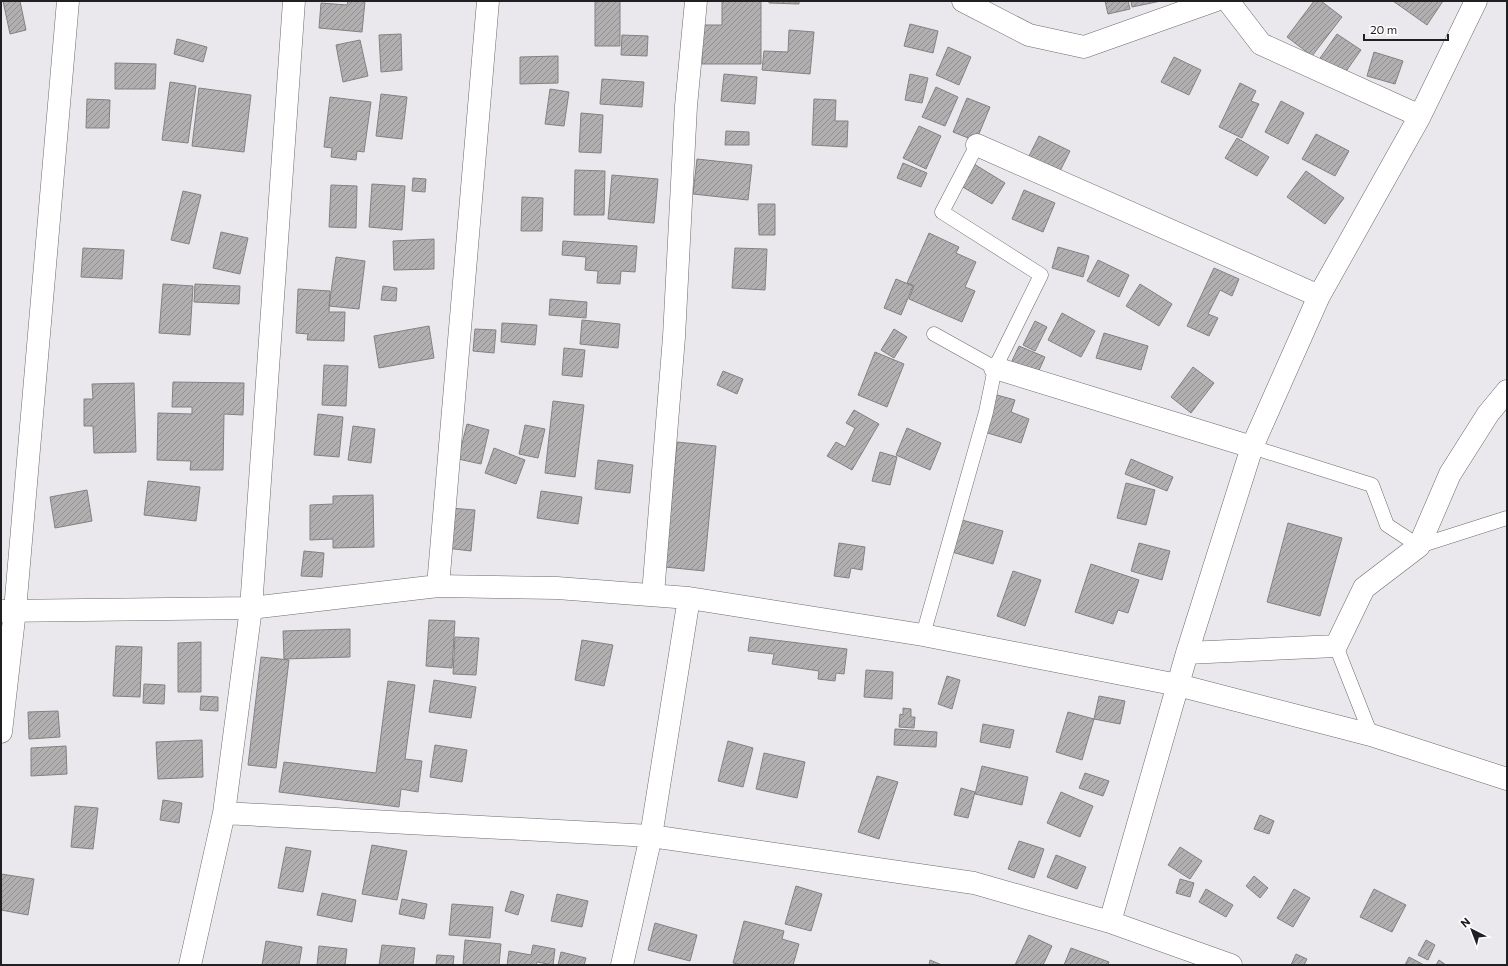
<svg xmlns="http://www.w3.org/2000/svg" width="1508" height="966" font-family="Commissioner,sans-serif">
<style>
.building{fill:url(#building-hatch);stroke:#848183}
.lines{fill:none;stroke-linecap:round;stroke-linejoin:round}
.service-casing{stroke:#6c6a6d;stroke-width:15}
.minor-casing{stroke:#6c6a6d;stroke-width:23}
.service{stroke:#fff;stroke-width:14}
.minor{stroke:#fff;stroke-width:22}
</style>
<defs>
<pattern id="building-hatch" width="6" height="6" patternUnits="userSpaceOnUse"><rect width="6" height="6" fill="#b2afb1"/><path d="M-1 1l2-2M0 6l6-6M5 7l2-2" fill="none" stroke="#908e90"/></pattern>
</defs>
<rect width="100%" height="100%" fill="#eae8ec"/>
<path class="building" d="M3 1H20L26 30 10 34Z
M348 1H365L362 32 319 28 321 3 347 5Z
M595 1H620V46H595Z
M722 1H761V64H702V25H722Z
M769 1H799V4L769 3Z
M1105 1H1128L1130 9 1108 14Z
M1131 1H1161L1132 7Z
M1314 1H1321L1342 17 1312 56 1287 37Z
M1393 1H1443L1427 25Z
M910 24 938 31 933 53 904 46Z
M789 30 814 32 810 74 762 70 764 51 788 52Z
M401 34 402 70 381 72 379 35Z
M1337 34 1361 50 1342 77 1318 61Z
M622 35 648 36 647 56 621 55Z
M177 39 207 47 203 62 174 54Z
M360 40 368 76 343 82 336 45Z
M948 47 971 57 959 85 936 75Z
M1374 52 1403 61 1395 84 1367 76Z
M558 56V83L520 84V57Z
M1174 57 1201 70 1189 95 1161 82Z
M115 63 156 64 155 89H115Z
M724 74 757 77 755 104 721 101Z
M910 74 928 78 922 103 905 100Z
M602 79 644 82 642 107 600 104Z
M170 82 196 86 188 143 162 140Z
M1240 83 1256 91 1251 101 1259 104 1242 138 1219 127Z
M936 87 958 97 945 126 922 117Z
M199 88 251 95 244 152 192 146Z
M550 89 569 92 564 126 545 124Z
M381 94 407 97 402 139 376 136Z
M330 97 371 102 364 152 357 151 356 160 331 157 332 148 324 147Z
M967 98 990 107 976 141 953 132Z
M87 99 110 100 109 128H86Z
M814 99 836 100 835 121H848L847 147 812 145Z
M1281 101 1304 113 1288 144 1265 132Z
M581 113 603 115 601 153 579 152Z
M919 126 941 136 926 169 903 158Z
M726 131 749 132V145H725Z
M1316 134 1349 151 1335 176 1302 159Z
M1039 136 1070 151 1058 175 1027 160Z
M1237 138 1269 157 1257 176 1225 158Z
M697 159 752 165 748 200 693 194Z
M903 163 927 173 921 187 897 178Z
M974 164 1005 183 992 204 961 186Z
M575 170 605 171 604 215H574Z
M1306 171 1344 198 1325 224 1287 197Z
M612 175 658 179 654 223 608 219Z
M413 178 426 179 425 192 412 191Z
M372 184 405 186 402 230 369 227Z
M331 185 357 186 356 228 329 227Z
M1024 190 1055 203 1043 232 1012 219Z
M183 191 201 195 189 244 171 240Z
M522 197 543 198 542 231H521Z
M758 204H775V235H759Z
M221 232 248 238 240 274 213 268Z
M929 233 959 247 956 253 976 262 965 287 975 291 962 322 909 299 914 286 907 283Z
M434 239V269L394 270 393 241Z
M563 241 637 246 635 272 621 271 620 284 597 283 598 271 585 270 586 257 562 255Z
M1058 247 1089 256 1083 277 1052 268Z
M83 248 124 250 122 279 81 277Z
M735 248 767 249 765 290 732 288Z
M336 257 365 261 359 309 329 306Z
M1098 260 1129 275 1119 297 1087 281Z
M1214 268 1239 279 1232 296 1220 290 1208 314 1218 318 1209 336 1187 326Z
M896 279 913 286 901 315 884 308Z
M163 284 193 286 190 335 159 333Z
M195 284 240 286 239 304 194 302Z
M1140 284 1172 304 1159 326 1126 306Z
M383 286 397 288 396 301 381 300Z
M298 289 330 291 329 312H345L344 341 307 340 308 334 296 333Z
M550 299 587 302 586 318 549 315Z
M1062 313 1095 331 1081 357 1048 340Z
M582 320 620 324 618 348 580 344Z
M1035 321 1047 327 1035 351 1023 345Z
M502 323 537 325 535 345 501 342Z
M429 326 434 358 379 368 374 336Z
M475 329 496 330 494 353 473 351Z
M894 329 907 337 894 358 881 350Z
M1104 333 1148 346 1141 370 1096 358Z
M1019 346 1045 357 1036 377 1010 365Z
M564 348 585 350 582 377 562 375Z
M875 352 904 364 887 407 858 395Z
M324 365 348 366 346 406 322 405Z
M1193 367 1214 383 1191 413 1171 397Z
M723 371 743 379 737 394 717 385Z
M173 382 244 383 243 415 224 414 223 470H190L191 461 157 460 158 413 192 414V407H172Z
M134 383 136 452 94 453 93 426H84V399H93L92 384Z
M997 395 1015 400 1011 412 1029 419 1021 443 981 431Z
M553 401 584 405 575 477 545 473Z
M854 410 879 424 852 470 827 456 836 442 845 447 855 428 846 423Z
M318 414 343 417 339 457 314 455Z
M467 424 489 430 481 464 458 459Z
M525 425 545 429 538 458 519 454Z
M353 426 375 429 371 463 348 460Z
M907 428 941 443 930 470 896 455Z
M677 442 716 446 704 571 665 567Z
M494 448 525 460 516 484 485 473Z
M880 452 897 457 890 485 872 481Z
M1131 459 1173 477 1167 491 1125 474Z
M598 460 633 465 630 493 595 489Z
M148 481 200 487 196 521 144 515Z
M1126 483 1155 490 1146 525 1117 518Z
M87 490 92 521 55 528 50 497Z
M541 491 582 497 578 524 537 518Z
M373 495 374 547 333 548V539L310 540V505L333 504V496Z
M450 508 475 510 471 551 446 548Z
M962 520 1003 531 993 564 952 552Z
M1288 523 1342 538 1320 616 1267 602Z
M839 543 865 547 862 570 851 568 849 578 834 576Z
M1139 543 1170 551 1162 580 1131 571Z
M304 551 324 553 322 577 301 576Z
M1091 564 1139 580 1128 613 1118 610 1113 624 1075 612Z
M1013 571 1041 580 1025 626 997 616Z
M429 620 455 621 452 668 426 666Z
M350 629V657L284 659 283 631Z
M455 637 479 638 476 675 453 674Z
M750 637 847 649 844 674 836 673 835 681 818 679 819 671 772 664 774 654 748 651Z
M582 640 613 645 604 686 575 680Z
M201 642V692H178V643Z
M116 646 142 647 140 697 113 696Z
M261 657 289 660 276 768 248 765Z
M866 670 893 672 892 699 864 697Z
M947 676 960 680 952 709 938 704Z
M434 680 476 687 471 718 429 712Z
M388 681 415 685 405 759 422 761 418 792 401 789 399 807 279 792 284 762 376 773Z
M144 684 165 685 164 704 143 703Z
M201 696 218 697V711L200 710Z
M1099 696 1125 701 1120 724 1094 719Z
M903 708 911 709V717H915L914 728 899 727 900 714 903 715Z
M58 711 60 737 29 739 28 712Z
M1068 712 1094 719 1082 760 1056 752Z
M983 724 1014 730 1010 748 980 742Z
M895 729 937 732 936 747 894 745Z
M202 740 203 777 158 779 156 742Z
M728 741 753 748 743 787 718 781Z
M435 745 467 750 462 782 430 777Z
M66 746 67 774 31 776V748Z
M764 753 805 762 797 798 756 789Z
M982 766 1028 777 1022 805 975 794Z
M1085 773 1109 781 1103 796 1079 788Z
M877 776 898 782 879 839 858 832Z
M961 788 975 792 968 818 954 815Z
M1061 792 1093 806 1080 837 1047 823Z
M163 800 182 803 179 823 160 820Z
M75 806 98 808 93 849 71 847Z
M1260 815 1274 821 1269 834 1254 829Z
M1019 841 1044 849 1034 878 1008 869Z
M372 845 407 851 397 900 362 894Z
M286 847 311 851 303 892 278 888Z
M1180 847 1202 861 1190 879 1168 865Z
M1056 855 1086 867 1077 889 1047 877Z
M1 874 34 879 28 915 1 910Z
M1254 876 1268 888 1260 898 1246 886Z
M1180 879 1194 883 1190 897 1176 893Z
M796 886 822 894 811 931 785 924Z
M1206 889 1233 905 1226 917 1199 902Z
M1294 889 1310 898 1293 927 1277 918Z
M1374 889 1406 905 1392 932 1360 917Z
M511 891 524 895 518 915 505 911Z
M322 893 356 900 352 922 317 915Z
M557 894 588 901 582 927 551 921Z
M402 899 427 904 424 919 399 914Z
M452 904 493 907 490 938 449 935Z
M744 921 784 931 782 939 799 944 793 965H743L733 963Z
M655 923 697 935 690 961 648 950Z
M1029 935 1052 946 1043 965H1015Z
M465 940 501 944 499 965H463Z
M1426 940 1435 945 1428 960 1418 955Z
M266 941 302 947 299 965H262Z
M382 945 415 948 413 965H379Z
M533 945 555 949 553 965 537 962 536 965H507L509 951 531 955Z
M319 946 347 949 345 965H317Z
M1071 948 1109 962 1108 965H1064Z
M561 952 586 958 584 965H558Z
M1296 954 1307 959 1304 965H1291Z
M437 955 454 956 453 965H436Z
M1409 957 1424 965H1405Z
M930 960 942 965H929Z
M1439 960 1446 965H1436Z"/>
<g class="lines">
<defs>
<path id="service" d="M934 334 995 368
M1252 447 1372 485 1387 525 1419 546 1507 518
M923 635 986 412 995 368 1041 275 942 212 977 145
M1336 646 1371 735"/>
<path id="minor" d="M963 1 1029 35 1084 47 1214 1
M1228 1 1261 44 1420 116
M977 145 1319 296
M995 368 1252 447
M438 586 488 1
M653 594 674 337 686 106 696 1
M1 611 251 608 438 586 557 588 689 598 923 635 1178 685 1371 735 1507 779
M1187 653 1336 646 1364 588 1419 546 1450 474 1488 414 1507 391
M1 732 15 610 68 1
M224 813 651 836 974 883 1110 922 1231 965
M1110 922 1187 653 1252 447 1319 296 1420 116 1476 1
M190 965 224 813 251 608 294 1
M622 965 651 836 689 598"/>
</defs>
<use href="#service" class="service-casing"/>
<use href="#minor" class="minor-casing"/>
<use href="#service" class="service"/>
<use href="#minor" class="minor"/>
</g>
<rect width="1508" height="966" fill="none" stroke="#201f21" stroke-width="4"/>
<g transform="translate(1472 930) rotate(318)" stroke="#ffffff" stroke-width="3" paint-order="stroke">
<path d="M0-3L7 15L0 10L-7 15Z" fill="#201f21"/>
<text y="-6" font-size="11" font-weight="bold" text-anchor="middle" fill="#201f21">N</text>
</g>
<path d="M1364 34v6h84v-6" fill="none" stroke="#201f21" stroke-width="2"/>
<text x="1370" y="34" font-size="12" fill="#201f21" stroke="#ffffff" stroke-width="3" paint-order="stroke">20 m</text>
</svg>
